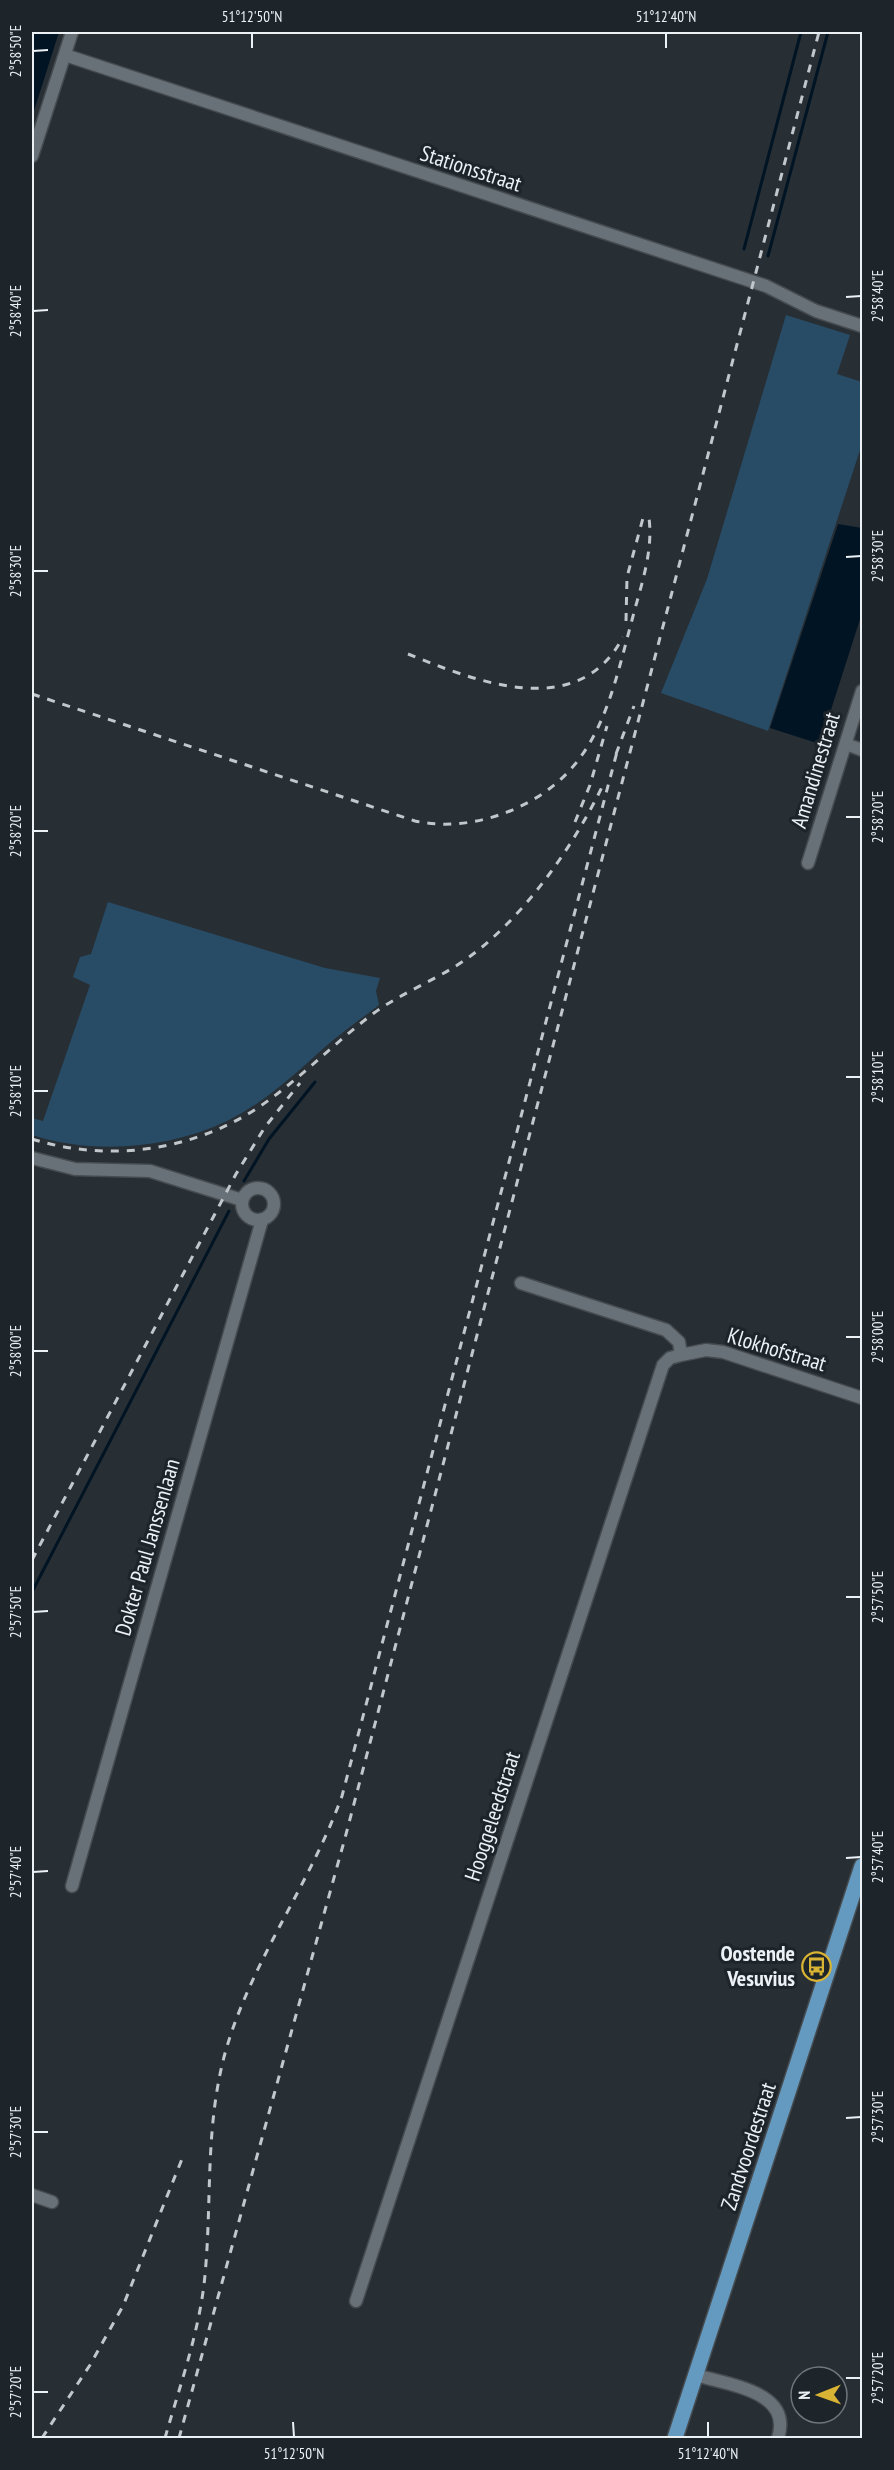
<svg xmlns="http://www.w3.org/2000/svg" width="894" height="2470" font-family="'PT Sans Narrow',sans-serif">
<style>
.green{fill:#294c66}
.water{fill:#001424}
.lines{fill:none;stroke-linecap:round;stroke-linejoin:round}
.stream{stroke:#001424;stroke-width:3}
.minor-casing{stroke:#454b4f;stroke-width:15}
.major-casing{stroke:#454b4f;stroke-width:18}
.minor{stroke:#687177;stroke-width:12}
.major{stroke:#659ac0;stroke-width:15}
.rail{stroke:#c1c7cb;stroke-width:3;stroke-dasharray:8 8;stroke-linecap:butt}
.ticks{fill:none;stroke:#ecf1f5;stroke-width:2}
.labels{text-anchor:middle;stroke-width:6;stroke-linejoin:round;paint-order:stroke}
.street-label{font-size:22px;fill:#ecf1f5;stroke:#1d242a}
.poi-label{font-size:22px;font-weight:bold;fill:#ecf1f5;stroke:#1d242a;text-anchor:end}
.neatline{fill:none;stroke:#ecf1f5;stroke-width:2}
.ticks-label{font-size:15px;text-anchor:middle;fill:#ecf1f5}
</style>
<rect width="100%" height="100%" fill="#272e34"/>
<path class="green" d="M786 315 850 335 837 374 862 382V444L768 731 661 693 707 579Z
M108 902 325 968 380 978 376 991 379 1005C361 1019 342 1032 325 1047 295 1074 264 1103 227 1121 168 1149 94 1155 32 1135V1118L43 1121 90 985 73 977 80 957 91 954Z"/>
<path class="water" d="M32 32H59L32 117Z
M838 524 862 528V613L820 744 770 728Z"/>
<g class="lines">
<path class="stream" d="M744 249 801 32
M768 256 828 32
M244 1181 269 1139 315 1082
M32 1592 229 1211"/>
<defs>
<path id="minor" d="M65 55 766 286 816 311 862 326
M32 156 72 32
M846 744 862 750
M808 863 862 691
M32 1158 75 1169 150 1171 242 1200
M242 1204a16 16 0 1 1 32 0a16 16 0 1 1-32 0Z
M521 1283 666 1330 679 1342 681 1355 706 1350 723 1352 862 1398
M72 1886 262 1220
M32 2195 52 2202
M356 2301 663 1365 670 1358 681 1355
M696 2375C728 2385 793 2391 778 2438"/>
<path id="major" d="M675 2438 862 1866"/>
</defs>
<use href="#minor" class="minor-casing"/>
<use href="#major" class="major-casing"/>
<use href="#minor" class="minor"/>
<use href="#major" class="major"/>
<path class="rail" d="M626 621 627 577 643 518
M408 654C475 681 578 723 623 637
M32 694 415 821C447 828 480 823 510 811 597 775 610 702 632 620 641 585 655 548 648 512
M616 754 634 706
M575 822 590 785 607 726
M32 1139C112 1164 201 1150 269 1100 306 1073 338 1040 374 1013 403 992 436 980 465 960 521 921 572 849 602 787
M32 1560 236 1174 265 1127 300 1083
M42 2438 90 2365 123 2306 184 2154
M165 2438C180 2385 200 2330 205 2275 212 2200 205 2131 224 2057 249 1964 309 1887 342 1796L618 748
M179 2438 345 1838 819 32"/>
</g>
<path class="ticks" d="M252 33V48M666 33V48M33 51 48 50M846 297 861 296M33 311 48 310M846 557 861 556M33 571H48M846 817H861M33 831H48M846 1077H861M33 1091H48M846 1337H861M33 1351H48M846 1597H861M33 1612 48 1611M846 1858 861 1857M33 1872 48 1871M846 2118 861 2117M33 2132H48M846 2378H861M33 2392H48M293 2422 294 2437M708 2422V2437"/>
<defs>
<symbol id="bus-ring" viewBox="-11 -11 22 22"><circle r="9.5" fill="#1d242a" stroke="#d9b334" stroke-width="1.5"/><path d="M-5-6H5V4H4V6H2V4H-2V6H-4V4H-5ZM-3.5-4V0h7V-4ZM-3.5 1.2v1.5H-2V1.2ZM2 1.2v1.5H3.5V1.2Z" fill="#d9b334"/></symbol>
</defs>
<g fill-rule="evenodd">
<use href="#bus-ring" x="800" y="1950" width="33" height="33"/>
</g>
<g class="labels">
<g class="street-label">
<text transform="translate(471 168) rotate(18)" y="8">Stationsstraat</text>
<text transform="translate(815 770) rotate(-73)" y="8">Amandinestraat</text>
<text transform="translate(777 1349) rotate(17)" y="8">Klokhofstraat</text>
<text transform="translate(147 1547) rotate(-74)" y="8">Dokter Paul Janssenlaan</text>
<text transform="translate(492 1816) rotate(-72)" y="8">Hooggeleedstraat</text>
<text transform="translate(748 2146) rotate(-72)" y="8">Zandvoordestraat</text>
</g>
<g class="poi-label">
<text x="795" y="1961">Oostende<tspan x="795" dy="25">Vesuvius</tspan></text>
</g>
</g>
<rect width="894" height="2470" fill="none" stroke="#1d242a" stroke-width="66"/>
<g transform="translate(819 2395) rotate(269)"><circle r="28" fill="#1d242a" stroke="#70767b" stroke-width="1.5"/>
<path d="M0-4.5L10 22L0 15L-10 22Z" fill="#d9b334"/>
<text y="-9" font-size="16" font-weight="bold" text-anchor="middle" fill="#ecf1f5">N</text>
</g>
<rect x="33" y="33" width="828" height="2404" class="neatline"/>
<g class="ticks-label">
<text x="252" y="22">51°12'50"N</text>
<text x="666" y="22">51°12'40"N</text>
<text transform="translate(16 51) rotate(-90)" y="5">2°58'50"E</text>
<text transform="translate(878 296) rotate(-90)" y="5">2°58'40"E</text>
<text transform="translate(16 311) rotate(-90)" y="5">2°58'40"E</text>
<text transform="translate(878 556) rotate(-90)" y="5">2°58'30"E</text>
<text transform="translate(16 571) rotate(-90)" y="5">2°58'30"E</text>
<text transform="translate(878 817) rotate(-90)" y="5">2°58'20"E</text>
<text transform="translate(16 831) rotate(-90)" y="5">2°58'20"E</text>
<text transform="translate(878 1077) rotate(-90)" y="5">2°58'10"E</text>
<text transform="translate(16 1091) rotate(-90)" y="5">2°58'10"E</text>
<text transform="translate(878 1337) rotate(-90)" y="5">2°58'00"E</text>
<text transform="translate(16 1351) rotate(-90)" y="5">2°58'00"E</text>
<text transform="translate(878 1597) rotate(-90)" y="5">2°57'50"E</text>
<text transform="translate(16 1612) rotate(-90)" y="5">2°57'50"E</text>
<text transform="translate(878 1857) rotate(-90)" y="5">2°57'40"E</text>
<text transform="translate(16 1872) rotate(-90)" y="5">2°57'40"E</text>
<text transform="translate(878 2117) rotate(-90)" y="5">2°57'30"E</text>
<text transform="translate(16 2132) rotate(-90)" y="5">2°57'30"E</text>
<text transform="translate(878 2378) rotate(-90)" y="5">2°57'20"E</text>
<text transform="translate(16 2392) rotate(-90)" y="5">2°57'20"E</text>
<text x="294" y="2459">51°12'50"N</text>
<text x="708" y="2459">51°12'40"N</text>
</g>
</svg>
